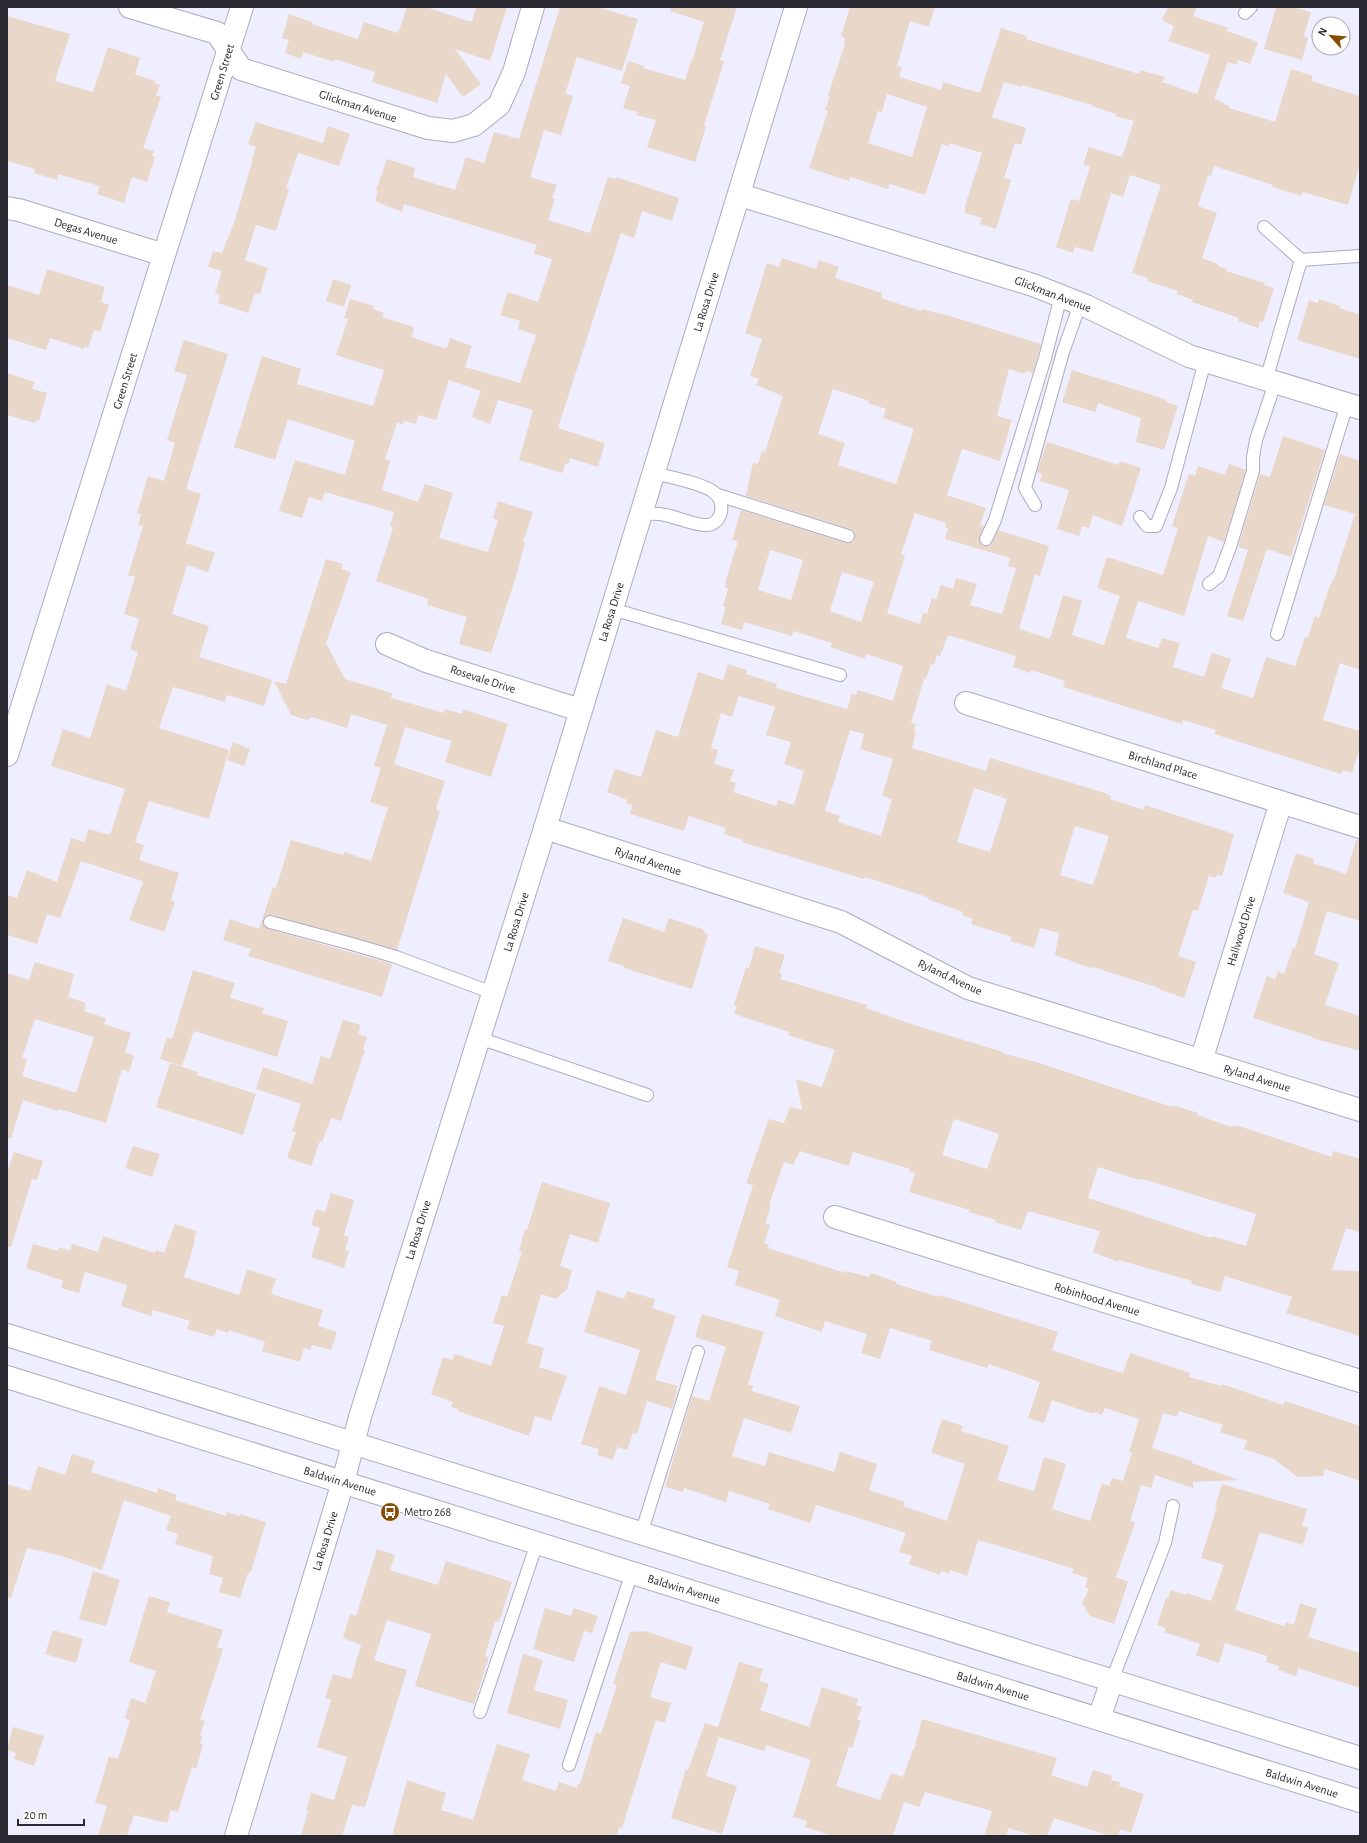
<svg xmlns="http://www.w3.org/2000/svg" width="1367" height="1843" font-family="'Alegreya Sans',sans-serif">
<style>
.building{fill:#e9d7c9;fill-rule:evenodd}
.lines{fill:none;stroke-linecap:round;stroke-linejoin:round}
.lane-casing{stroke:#adabbe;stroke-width:14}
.street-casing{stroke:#adabbe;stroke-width:24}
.secondary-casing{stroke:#adabbe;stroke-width:24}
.lane{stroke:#fff;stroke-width:12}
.street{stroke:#fff;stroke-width:22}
.secondary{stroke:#fff;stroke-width:22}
.labels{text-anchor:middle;stroke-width:3;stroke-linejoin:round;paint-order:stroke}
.street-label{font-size:12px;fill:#2a2931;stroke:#fdfdfd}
.poi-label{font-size:12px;fill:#2a2931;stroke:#fdfdfd;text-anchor:start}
</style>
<rect width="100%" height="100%" fill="#efeeff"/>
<path class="building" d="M407 7H426L468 21H472L476 7H507L490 61 455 49 481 84 463 97 446 74 437 103 372 82 375 72 335 59 334 62 303 52 301 59 285 53 289 40 282 38 289 14 312 22V24L358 39 364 22 398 33Z
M560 7H597L638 19 622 71 577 57 565 94 573 96 561 135 544 130 530 177 557 185 552 198 555 199 548 220 590 233 608 177 615 179 616 177 679 198 672 221 642 211 634 238 621 233 558 428 605 443 598 467 570 458 568 464 566 463 562 473 519 460 533 410 498 400 490 424 472 417 481 391 449 380 436 420 418 415 416 424 404 421 403 424 397 423 385 459 390 461 382 490 418 502 425 484 453 493 439 538 488 552 498 520 493 518 498 501 533 512 523 542 525 543 515 580 491 653 459 644 467 617 427 605 428 599 376 581 393 528 390 526 394 512 325 492 322 501 309 497 302 518 279 511 295 460 345 475 355 441 288 419 275 460 234 447 262 356 301 369 297 384 373 406 384 370 336 355 348 319 344 318 350 299 374 306 373 309 384 313 382 317 414 327 412 337 443 348H447L450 338 472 346 465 367 520 383 536 335 518 329 520 321 500 315 508 292 538 302 552 259 534 254 537 245 404 204 402 212 375 201 378 191 376 190 387 159 415 168 413 177 455 190 466 157 484 163 494 132 519 139Z
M671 7H737L720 60 724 61 704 126 706 127 695 162 647 147 656 120 636 115 637 112 623 108 630 86 621 83 628 61 644 66 643 68 685 80 691 61H692L704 22 670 11Z
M850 7H935L929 27 910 21 897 66 902 68 899 77 941 90 943 82 980 93 1001 28 1027 36 1026 39 1100 62 1139 74 1140 70 1165 77 1162 82 1197 94 1210 55 1168 41 1174 26 1162 20 1168 7H1197L1193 16 1228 28 1227 31 1258 42 1250 64 1238 60 1237 65 1228 62 1214 99 1224 103V104L1229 106V108L1275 122 1291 69 1313 76 1311 81 1360 96V164L1348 205 1303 192 1301 196 1272 187 1273 185 1214 166 1211 176 1208 175 1198 206 1217 213 1202 258 1218 264V266L1227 269 1226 271 1265 283 1264 285 1274 288 1263 322 1260 321 1258 328 1238 321 1239 318 1192 302 1193 300 1177 294 1178 291 1147 281 1148 278 1132 273 1161 185 1130 175 1123 197 1111 193 1093 252 1075 247 1073 253 1056 247 1071 199 1079 201 1090 167 1083 165 1089 147 1122 157 1134 121 1115 116 1116 114 1092 106V105L1022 85V87L1004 82 992 117 1026 128 1021 145 1015 143 1004 178 1011 180 996 229 980 224 982 218 965 213V206L982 153 949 143V146L942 144 925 195 890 184 888 189 850 177 849 181 809 168 828 111 825 110 830 96 828 95 844 47 845 38 841 36ZM887 94 927 107 912 157 868 143 878 111 882 112Z
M1276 7H1293L1311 12 1304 36 1308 38 1302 60 1264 49Z
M7 16 70 34 55 81 93 92 108 47 140 58 135 74 155 81 154 83 160 85 156 95 161 97 143 148 154 151 152 156 155 157 147 182 132 177 124 203 97 194 99 186 58 174 57 180 34 173 35 169 7 161Z
M256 122 323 143 328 126 350 134 339 166 298 153 286 188 289 189 276 231 256 225 245 260 268 268 260 294 255 293 248 313 218 303 220 295 215 293 222 271 208 267 213 251 222 253 235 220 253 159 252 158 256 147 248 144Z
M782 258 816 269 819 260 839 267 835 278 882 293 881 298 921 311 922 309 953 317 1041 344 1033 373 1026 371 1025 374 1009 369 997 416 1012 420 1000 461 962 449 947 495 986 508 980 525 984 526 979 539 982 546 991 545 998 530 1049 546 1040 576 1035 574 1019 629 1050 639 1063 595 1082 601 1072 635 1104 645 1120 596 1097 588 1107 557 1163 575 1178 528 1172 526 1189 474 1195 476 1198 466 1225 475 1229 464 1246 470 1224 542 1208 536 1184 616 1138 601 1126 638 1158 648 1162 638 1180 643 1173 667 1204 677 1212 653 1231 659 1221 688 1253 698 1266 657 1295 666 1305 637H1308L1315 616 1319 618 1329 588 1335 576 1355 514 1324 505 1340 454 1360 461V670L1340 663 1323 720 1360 731V747L1352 773 1343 770 1341 774 1214 734 1216 730 1183 720 1182 724 1063 687 1065 681 1032 670 1030 673 1013 667 1016 656 948 635 940 656 937 655 934 665 931 664 926 679H924L911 723 916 724 914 731 916 732 912 748 986 771 990 758 1102 792 1111 796 1110 799 1144 810 1145 805 1234 834 1222 876 1217 875 1216 878 1209 876 1198 911 1193 910 1178 956 1196 962 1184 998 1159 989V988L1093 967V969L1055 955 1059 933 1040 928 1034 948 1010 941 1012 937 971 924 973 919 962 915 963 912 930 900 927 897 865 877 864 879 742 842 743 840 724 834 726 828 689 816 684 831 630 814 632 805 626 803 627 800 607 792 615 769 641 777 656 730 678 737 698 672 723 680 728 664 747 670 746 674 777 684 776 688 847 709 852 693 856 695 858 690 893 701 903 666 866 654 865 659 830 647 832 643 793 631 792 636 744 622 742 630 721 624 726 607 723 606 728 589 725 587 726 580 738 541 732 540 741 510 846 543 853 542 855 538 854 531 850 529 746 496 753 463 758 464 762 451 765 452 783 396 756 385 759 379 750 376 762 339 745 333 767 263 779 267ZM833 389 869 401 868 403 886 409 883 418 914 429 896 484 838 465 845 443 818 434ZM915 513 946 523 945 527 948 528 945 539 1010 558 1008 566 1016 568 1002 614 970 605 977 584 956 578 953 589 941 585 936 600 932 598 927 614 923 613 920 624 887 613 905 556 901 554ZM770 550 803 560 791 600 758 590ZM842 572 874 582 861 622 830 611ZM739 696 775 707 766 735 791 742 784 764 804 771 794 805 778 800 776 806 733 792 736 783 730 781 734 770 714 764 718 750 711 748 721 713 732 717ZM850 730 864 734 860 749 893 759 882 796 892 799 881 836 838 822 840 816 825 811ZM974 788 1007 799 990 852 957 842ZM1075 826 1109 836 1093 885 1060 875Z
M47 269 105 287 101 302 109 305 100 332 94 330 88 348 85 346 84 349 50 338 46 350 7 338V285L39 295Z
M333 279 351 285 344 307 326 301Z
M1319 299 1340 306V308L1360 315V359L1297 340 1309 300 1318 303Z
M184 340 228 354 186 489 201 494 186 543 215 553 208 572 187 565 172 614 209 626 199 657 272 680 264 706 227 695 225 702 173 687 159 728 229 750 209 819 149 801 135 842 144 845 139 860 179 873 171 900 175 902 164 932 129 920 143 882 142 881 81 861 60 918 47 914 37 944 7 935V895L17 898 27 870 57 882 71 838 84 842 89 829 110 835 125 789 51 766 63 729 90 738 107 684 126 691 138 652 130 649 139 619 124 614 135 577 128 575 143 526 138 525 141 514 137 513 148 476 164 481 175 443 167 440 187 375 174 371Z
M1072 370 1152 395 1166 400V402L1178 406 1164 450 1136 442 1141 418 1098 403 1095 412 1062 402Z
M7 373 35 382 32 389 47 393 39 421 36 420 35 423 7 415Z
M1283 436 1325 450 1291 557 1267 549 1243 621 1227 616 1248 550 1238 547 1260 474 1270 477Z
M1047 442 1119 465 1120 461 1141 468 1122 526 1093 515 1089 528 1082 526 1079 536 1057 529 1069 490 1040 481 1042 474 1037 472Z
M326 559 343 564 341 569 351 572 326 643 345 679 392 693 391 698 444 713 445 709 462 714 463 709 508 724 491 777 445 762 452 741 405 727 394 764 445 781 436 809 440 811 397 950 272 915H268L263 920V924L268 929 392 964 382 997 248 956 251 949 223 940 230 919 259 929 273 887 276 888 291 840 343 855 344 852 371 861 388 808 370 802 381 768 374 766 387 725 351 714 347 728 312 717 307 720 291 715 274 681 286 684Z
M233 742 250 749 244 766 227 760Z
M1356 840 1360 841V921L1327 911 1314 954 1339 963 1325 1005 1360 1016V1051L1312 1038 1313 1037 1253 1018 1267 976 1275 979 1278 971 1284 974 1293 948 1295 949 1309 902 1283 893 1296 853 1314 859 1313 863 1346 874Z
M623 918 664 932 669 918 702 929 708 935 692 989 624 968V966L608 961Z
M755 946 785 955 779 973 782 974 780 979 867 1005 866 1008 908 1023 1003 1052 1002 1053 1036 1062 1172 1107 1173 1105 1198 1113 1197 1115 1232 1127V1125L1236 1127V1125L1332 1157 1333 1151 1360 1159V1232L1346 1228 1332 1270 1360 1271V1336L1286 1313 1292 1297 1225 1276 1220 1292 1191 1284 1192 1281 1119 1260 1118 1262 1093 1252 1100 1231 1028 1211 1021 1230 995 1222 996 1220 969 1212 970 1210 909 1192 915 1173 909 1172 910 1169 853 1152 849 1166 800 1151 793 1165 784 1162 769 1205H771L765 1224 770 1225 764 1243 769 1245 768 1248 845 1273 846 1271 869 1277 871 1273 897 1282 896 1284 939 1297 940 1295 1058 1332 1052 1350 1096 1365 1123 1373 1130 1353 1190 1373 1189 1377 1221 1386 1222 1384 1283 1405 1285 1401 1360 1426V1481L1325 1469 1323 1476 1297 1477 1274 1459 1244 1449 1247 1441 1220 1432 1223 1425 1179 1411 1177 1417 1163 1413 1152 1448 1192 1461V1463L1238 1480 1193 1482V1488L1155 1475 1151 1488 1141 1485 1130 1521 1135 1523 1116 1577 1128 1582 1114 1624 1090 1616 1082 1603 1089 1589 1085 1587 1088 1578 1072 1573 1074 1569 1023 1553 978 1540 967 1576 950 1570 949 1574 941 1571 940 1575 909 1564 912 1556 899 1552 906 1533 816 1505 810 1523 768 1509 770 1504 729 1491 726 1502 684 1488 683 1492 665 1487 692 1396 709 1401 726 1347 695 1337 702 1314 764 1332 748 1384 753 1386 752 1391 800 1406 791 1433 744 1418 732 1456 765 1466 769 1452 834 1472 840 1452 877 1464 869 1490 905 1502 903 1506 947 1521 965 1464 931 1453 942 1419 963 1426 961 1431 1009 1446 997 1480 1034 1491 1044 1457 1066 1464 1052 1509 1090 1521 1102 1483 1109 1486 1112 1478 1123 1481 1132 1453 1129 1452 1139 1419 1105 1408 1102 1415 1094 1412 1093 1414 1052 1400 1044 1423 1028 1418 1040 1382 989 1364 987 1368 929 1350 932 1341 890 1328 880 1359 861 1353 867 1334 825 1321 822 1332 775 1316 780 1300 735 1285 739 1271 727 1267 753 1185 746 1183 769 1119 784 1123 790 1107 802 1110 796 1079 822 1087 835 1050 788 1035 789 1032 734 1014 737 1006 734 1005 746 967 749 968ZM954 1119 999 1134 987 1169 942 1155ZM1098 1167 1139 1180 1143 1179 1256 1214 1246 1246 1212 1236 1211 1238 1088 1198Z
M35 962 74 974 68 997 86 1003 84 1011 106 1018 104 1024 131 1033 125 1052 134 1056 129 1072 122 1069 106 1123 59 1109 58 1111 23 1100 11 1138H7V973L29 980ZM35 1019 94 1037 76 1093 22 1076 27 1059 22 1058Z
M193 970 235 983 230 998 264 1008 262 1013 288 1021 277 1057 194 1031 182 1066 160 1059 167 1037 172 1039Z
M343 1020 361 1025 358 1034 367 1037 363 1049 365 1050 341 1121 331 1118 322 1142 320 1141 311 1166 287 1158 296 1132 292 1131 301 1104 256 1089 263 1067 312 1084 321 1056 330 1059Z
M170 1063 198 1072 197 1075 256 1094 243 1135 156 1107Z
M133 1146 160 1154 152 1177 125 1168Z
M14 1152 43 1161 37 1180 32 1179 11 1247H7V1172Z
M542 1182 610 1203 598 1243 570 1234 560 1266 572 1270 567 1289 556 1299 541 1294 527 1343 544 1348 539 1367 567 1376 551 1421 535 1416 529 1436 458 1411V1409L451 1407 453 1402 431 1394 443 1357 452 1360 455 1354 491 1366 504 1326 493 1323 502 1295 507 1297 522 1252 519 1251 525 1229 527 1230Z
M331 1193 354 1200 344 1235 349 1237 345 1250 349 1251 344 1268 311 1257 320 1228 311 1225 316 1209 325 1212Z
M175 1224 196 1231 194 1241H195L184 1277 239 1295 247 1269 276 1279 271 1294 323 1310 318 1326 337 1332 331 1350 312 1345 310 1350 304 1348 300 1362 262 1351 265 1342 229 1330 228 1333 217 1329 214 1337 187 1329 190 1321 153 1310 151 1316 121 1306 127 1285 85 1272 79 1293 61 1288 63 1281 26 1268 33 1244 58 1251 59 1247 70 1251 72 1244 98 1252 103 1236 155 1253 156 1250 164 1253Z
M597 1290 624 1299 627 1291 655 1299 652 1308 676 1316 655 1380 678 1386 672 1409 647 1401 637 1434 633 1433 627 1450 617 1447 613 1460 597 1455 599 1449 581 1444 599 1386 626 1395 640 1350 584 1332Z
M72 1454 95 1461 91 1472 157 1493 158 1488 177 1495 175 1500 226 1516 227 1512 239 1516 240 1514 266 1522 251 1572 248 1573 240 1598 219 1592 223 1578 209 1574 213 1556 175 1544 178 1534 166 1530 171 1516 124 1500 102 1570 62 1556 27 1548 11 1598 7 1597V1484L30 1491 38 1466 65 1475Z
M1222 1484 1307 1509 1302 1526 1308 1528 1303 1545 1260 1532 1235 1610 1284 1626 1286 1622 1294 1625 1300 1603 1317 1609 1308 1637 1360 1653V1688L1298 1668 1296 1676 1278 1670 1279 1666 1266 1662 1267 1656 1225 1643 1219 1663 1196 1655 1200 1644 1164 1632 1166 1628 1157 1625 1166 1598H1168L1171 1590 1186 1595V1593L1211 1601 1224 1565 1201 1558 1217 1507 1215 1506Z
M377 1549 395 1555 390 1570 438 1585 446 1561 512 1582 499 1622 495 1621 485 1656 489 1657 474 1704 415 1686 431 1634 387 1620 374 1660 407 1670 365 1807 352 1805 342 1836H301L308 1811 306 1810 311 1793 334 1800 347 1757 317 1747 331 1700 325 1698 333 1674 351 1679 361 1645 343 1638 350 1614 356 1616Z
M93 1571 120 1580 106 1626 79 1619Z
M149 1596 170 1602 167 1612 223 1630 217 1647 223 1649 200 1720 205 1721 200 1735 203 1736 200 1744 203 1745 196 1769 192 1767 178 1812 171 1810 167 1823 134 1815 127 1836H98L107 1806 95 1803 109 1756 118 1759 130 1720 125 1718 131 1698 145 1703 156 1671 129 1662Z
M545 1608 571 1616 574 1608 598 1616 592 1633 584 1631 574 1662 533 1649Z
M53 1630 83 1639 76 1663 45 1654Z
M645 1631 693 1647 686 1670 661 1662 650 1697 671 1703 665 1723 656 1720 622 1828 619 1827 617 1836H392L407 1780 446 1793 441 1810 473 1820 497 1744 530 1754 522 1780 556 1791 559 1782 577 1788 578 1783 580 1784 596 1732 601 1734 617 1685 613 1684 630 1632Z
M523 1654 543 1660 534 1690 568 1700 560 1729 507 1713Z
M739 1662 763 1669 759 1681 769 1684 760 1710 809 1727 822 1687 858 1699 856 1705 862 1707 857 1720 861 1721 852 1748 849 1747 836 1786 880 1800 891 1773 903 1777 913 1749 914 1750 922 1719 1057 1758 1051 1775 1087 1787 1093 1770 1112 1776 1111 1780 1120 1782 1119 1786 1144 1794 1131 1833 1120 1829 1118 1836H1110L1054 1818 1047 1836H1034L1009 1828 1006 1836H984L992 1811 925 1792 919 1807 904 1802 893 1836H832L805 1827 807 1821 793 1817 811 1760 766 1745 764 1751 719 1737 706 1776 737 1786 722 1834 671 1818 686 1769 688 1770 705 1723 718 1727Z
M13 1727 44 1736 34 1766 14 1759 16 1753 7 1750Z"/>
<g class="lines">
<defs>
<path id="lane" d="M1245 13 1251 7
M1264 227 1301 260 1358 256
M1266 380 1301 260
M718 495 848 536
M1035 505 1025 488 1063 352 1080 304
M641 514C649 514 658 513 665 515 677 517 696 526 707 525 723 524 727 500 712 491 701 483 669 477 654 473
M1140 517 1147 526H1156L1171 488 1205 361
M986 539 995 520 1045 358 1061 296
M1209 584 1219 576 1230 547 1253 471V457L1256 440 1275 383
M612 609 840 675
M1277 634 1347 404
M270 922 352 944 396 957 493 993
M479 1038 647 1095
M641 1534 698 1352
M1112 1680 1165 1543 1173 1506
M480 1712 537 1543
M569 1765 632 1572"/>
<path id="street" d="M130 7 217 33 241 69 428 128 453 131 474 125 499 105 514 72 533 7
M740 195 1033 285 1086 306 1189 356 1360 408
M7 208 19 210 164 255
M387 644 426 661 580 710
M966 703 1360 827
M7 755 242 7
M545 828 841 922 968 988 1360 1110
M1201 1061 1281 802
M835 1217 1360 1381"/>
<path id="secondary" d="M7 1335 1360 1758
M7 1377 1360 1801
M1099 1719 1112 1680
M236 1836 343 1482 360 1417 545 828 796 7"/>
</defs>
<use href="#lane" class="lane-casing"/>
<use href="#street" class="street-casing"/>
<use href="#secondary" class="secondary-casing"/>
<use href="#lane" class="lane"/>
<use href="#street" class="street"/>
<use href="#secondary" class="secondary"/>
</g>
<defs>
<symbol id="bus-disc" viewBox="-11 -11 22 22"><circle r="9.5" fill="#874c04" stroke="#fdfdfd"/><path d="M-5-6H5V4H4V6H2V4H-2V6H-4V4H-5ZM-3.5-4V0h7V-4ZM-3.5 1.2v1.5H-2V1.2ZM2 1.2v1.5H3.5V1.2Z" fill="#fff"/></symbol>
</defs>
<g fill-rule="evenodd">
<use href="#bus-disc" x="379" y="1501" width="22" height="22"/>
</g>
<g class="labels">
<g class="street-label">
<text transform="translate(222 72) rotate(-73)" y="4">Green Street</text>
<text transform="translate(358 106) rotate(18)" y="4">Glickman Avenue</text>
<text transform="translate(86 231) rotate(17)" y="4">Degas Avenue</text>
<text transform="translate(1053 294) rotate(21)" y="4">Glickman Avenue</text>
<text transform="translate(706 302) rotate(-73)" y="4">La Rosa Drive</text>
<text transform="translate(125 381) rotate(-73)" y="4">Green Street</text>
<text transform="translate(611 612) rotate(-73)" y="4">La Rosa Drive</text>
<text transform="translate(483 679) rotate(18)" y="4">Rosevale Drive</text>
<text transform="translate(1163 765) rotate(17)" y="4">Birchland Place</text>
<text transform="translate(648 861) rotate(18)" y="4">Ryland Avenue</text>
<text transform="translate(516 922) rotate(-73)" y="4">La Rosa Drive</text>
<text transform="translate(1241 931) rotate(-73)" y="4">Hallwood Drive</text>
<text transform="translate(950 977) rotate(25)" y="4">Ryland Avenue</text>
<text transform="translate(1257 1078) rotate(17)" y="4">Ryland Avenue</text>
<text transform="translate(418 1230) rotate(-73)" y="4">La Rosa Drive</text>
<text transform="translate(1097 1299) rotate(17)" y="4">Robinhood Avenue</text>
<text transform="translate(340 1481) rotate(17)" y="4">Baldwin Avenue</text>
<text transform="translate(325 1541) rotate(-73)" y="4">La Rosa Drive</text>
<text transform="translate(684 1589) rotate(17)" y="4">Baldwin Avenue</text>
<text transform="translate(993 1686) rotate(17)" y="4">Baldwin Avenue</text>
<text transform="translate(1302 1783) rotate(17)" y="4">Baldwin Avenue</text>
</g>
<g class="poi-label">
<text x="404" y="1516">Metro 268</text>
</g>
</g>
<rect width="1367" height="1843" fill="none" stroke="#2a2931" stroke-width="16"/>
<g transform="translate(1331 36) rotate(297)"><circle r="19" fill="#fdfdfd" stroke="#a9a8ab"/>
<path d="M0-3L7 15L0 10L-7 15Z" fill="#874c04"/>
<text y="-6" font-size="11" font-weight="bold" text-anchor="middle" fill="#2a2931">N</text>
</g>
<path d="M18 1819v6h66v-6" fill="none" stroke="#2a2931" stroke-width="2"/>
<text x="24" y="1819" font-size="12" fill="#2a2931" stroke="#fdfdfd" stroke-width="3" paint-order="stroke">20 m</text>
</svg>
